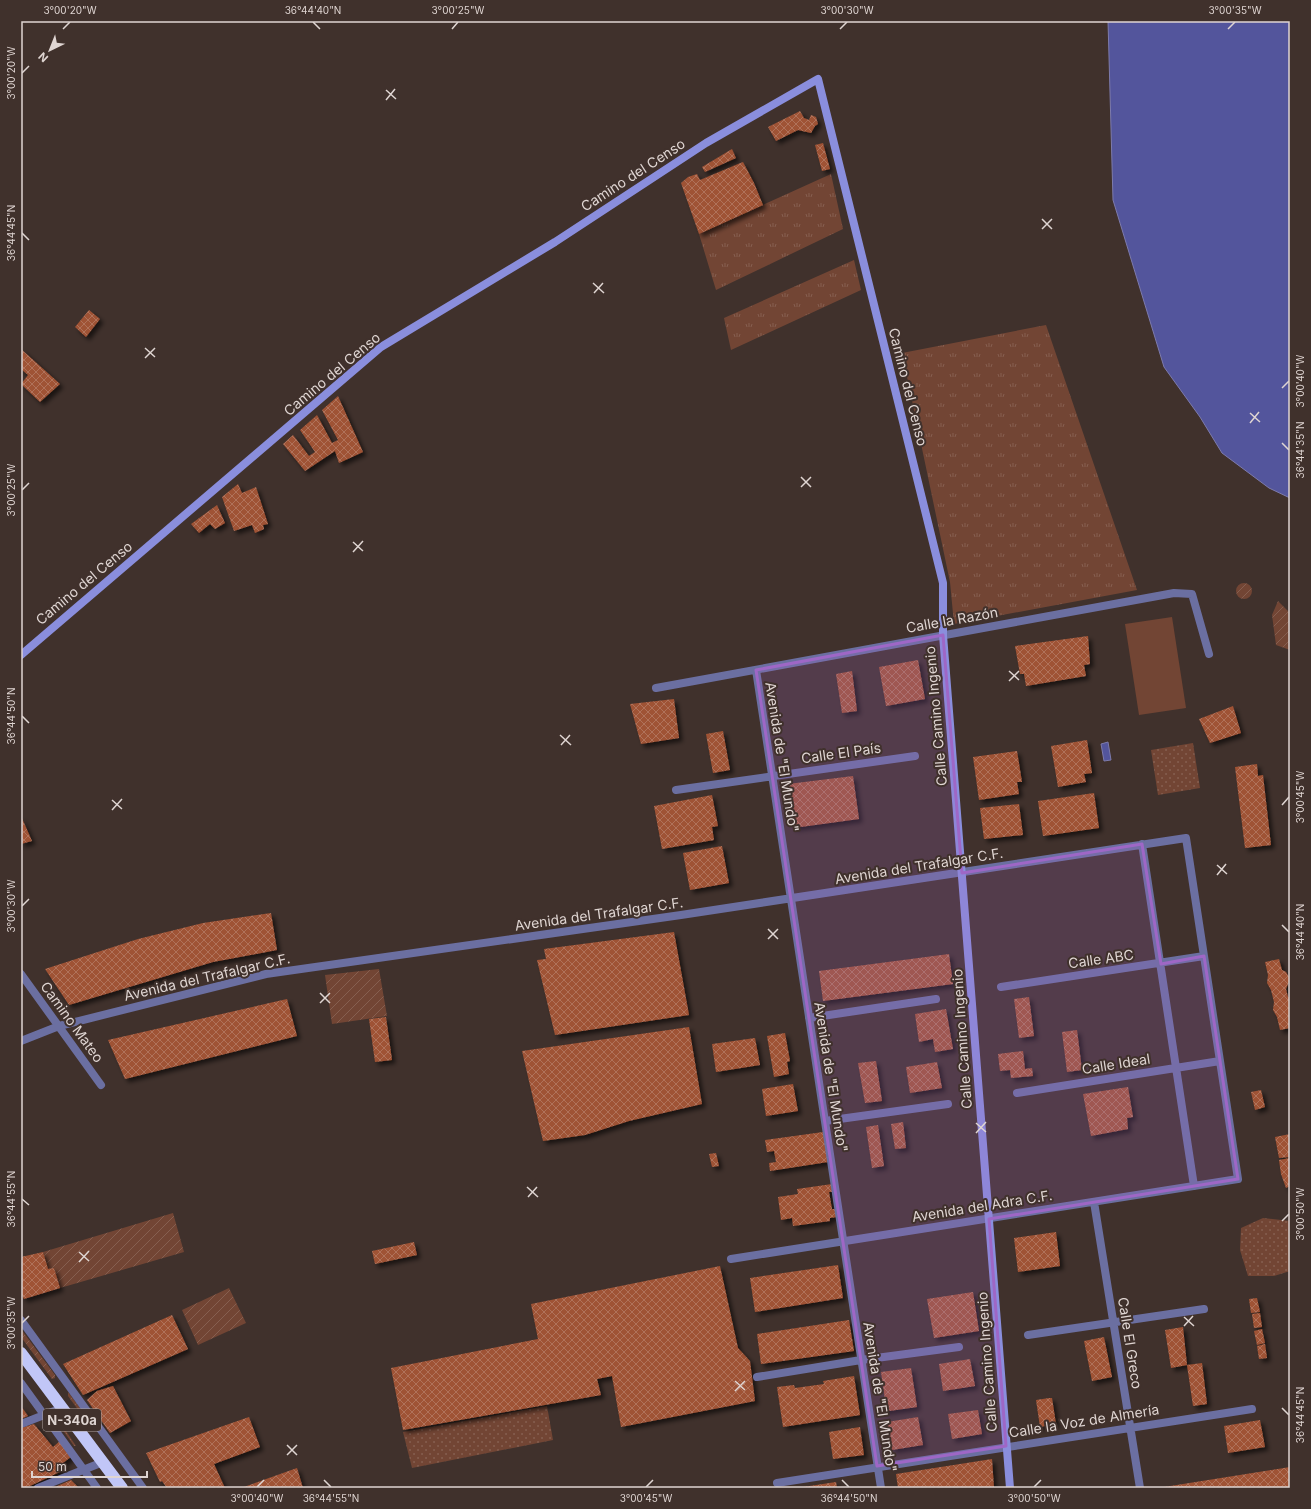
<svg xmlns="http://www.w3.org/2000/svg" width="1311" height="1509" font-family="Inter,sans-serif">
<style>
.grass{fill:url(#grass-tufts)}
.park{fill:url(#park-dots)}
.garden{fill:url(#garden-furrows)}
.pitch{fill:#724534}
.water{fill:#53559c;stroke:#7d7bac}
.building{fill:url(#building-cross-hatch);filter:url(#shadow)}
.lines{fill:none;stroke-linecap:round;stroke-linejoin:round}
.street{stroke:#6b6fa1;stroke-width:8}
.secondary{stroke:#8a8edd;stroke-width:8}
.highway{stroke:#c1c6f7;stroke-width:12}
.marked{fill:#9e67c6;fill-opacity:0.2;stroke:#9e67c6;stroke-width:3;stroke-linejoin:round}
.ticks{fill:none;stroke:#dfd5d2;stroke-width:1.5}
.labels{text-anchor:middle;stroke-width:4;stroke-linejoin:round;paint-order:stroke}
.shield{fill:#40312c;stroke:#afa4a0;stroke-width:1}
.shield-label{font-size:13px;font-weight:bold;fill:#dfd5d2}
.street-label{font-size:14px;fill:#dfd5d2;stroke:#40312c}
.neatline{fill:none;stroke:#dfd5d2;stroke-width:1.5}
.ticks-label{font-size:10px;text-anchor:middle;fill:#dfd5d2}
</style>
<defs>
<pattern id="grass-tufts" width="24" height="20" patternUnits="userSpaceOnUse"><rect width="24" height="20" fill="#724534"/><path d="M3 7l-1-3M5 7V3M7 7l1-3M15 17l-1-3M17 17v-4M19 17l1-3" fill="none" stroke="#865f50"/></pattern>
<pattern id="park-dots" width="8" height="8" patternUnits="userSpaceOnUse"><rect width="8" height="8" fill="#724534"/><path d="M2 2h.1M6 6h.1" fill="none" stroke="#865f50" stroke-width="1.8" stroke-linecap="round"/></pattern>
<pattern id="garden-furrows" width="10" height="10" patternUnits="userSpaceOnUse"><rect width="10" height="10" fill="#724534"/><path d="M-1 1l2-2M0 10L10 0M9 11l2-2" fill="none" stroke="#865f50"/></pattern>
<pattern id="building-cross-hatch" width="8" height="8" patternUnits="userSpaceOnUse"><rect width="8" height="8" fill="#9f5234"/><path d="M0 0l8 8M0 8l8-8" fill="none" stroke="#b0725a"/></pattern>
<filter id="shadow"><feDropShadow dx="3.5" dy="3.5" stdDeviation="2" flood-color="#0009"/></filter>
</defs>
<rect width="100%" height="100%" fill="#40312c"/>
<path class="grass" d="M831 174 843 229 716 290 699 234Z
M854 260 861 290 731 350 724 318Z
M1046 325 1137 590 954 624 950 582 902 353Z"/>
<path class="park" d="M1193 743 1200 788 1158 795 1151 750Z
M1263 1218 1290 1221V1271L1274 1276H1248L1240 1250 1241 1228Z
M547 1406 553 1440 412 1468 403 1432Z"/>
<path class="garden" d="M1236 591a8 8 0 1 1 16 0a8 8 0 1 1-16 0Z
M1278 601 1290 613V650L1276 645 1272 615Z
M379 969 387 1016 332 1024 325 975Z
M173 1213 184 1252 60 1288 54 1268 48 1269 43 1252Z
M229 1288 246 1323 198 1345 182 1310Z
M21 1329 55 1375V1378L52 1379 21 1337Z
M68 1392 90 1421 89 1423 87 1422 68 1396Z
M55 1419H58L76 1446H74Z"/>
<path class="pitch" d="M1172 617 1186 708 1139 715 1125 624Z"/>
<path class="water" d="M1108 21H1290V498L1269 488 1222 453 1200 417 1164 367 1113 200Z
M1108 742 1111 760 1104 761 1101 744Z"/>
<path class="building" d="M800 111 804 118 809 120 811 115 816 117 818 124 815 126 811 133 798 130 776 141 768 127Z
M823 143 830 169 822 171 815 145Z
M732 149 736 158 705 172 702 167Z
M743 162 754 183 763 205 699 234 681 183 688 177 697 174 700 180Z
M89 310 100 319 86 337 75 327Z
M21 349 60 384 40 402 21 384 28 375 21 369Z
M338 396 363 452 339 463 335 451 305 471 283 444 293 435 309 456 315 452 300 430 317 415 332 443 338 440 322 410Z
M238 484 242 493 256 487 268 524 263 525 264 529 255 533 252 525 234 531 222 497Z
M217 505 225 523 215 529 210 524 199 533 191 524Z
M1088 636 1090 664 1084 665 1086 676 1026 686 1024 674H1020L1015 646Z
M918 660 925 699 886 706 879 667Z
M852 671 857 711 842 713 836 674Z
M674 699 679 738 641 744 630 704Z
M1233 706 1241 733 1210 743 1199 719Z
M723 731 730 770 713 773 706 734Z
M1087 740 1092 773 1084 774 1086 782 1058 787 1051 746Z
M1017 751 1022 782H1017L1019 794 979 800 973 757Z
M1257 764 1258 776 1263 775 1271 845 1245 848 1235 767Z
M853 776 859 819 793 828 788 784Z
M1094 793 1099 828 1043 836 1038 801Z
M712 795 718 826 712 827 714 840 662 849 654 806Z
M1019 804 1023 835 984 839 980 808Z
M21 816 32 841 21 844Z
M722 846 729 883 690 890 683 853Z
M271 913 277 950 213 962 69 1005 45 969 138 939 203 923Z
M674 932 689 1015 555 1035 537 960 546 959 544 949Z
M949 954 953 984 823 1001 819 971Z
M1279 959 1282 970 1286 972 1290 979 1286 989 1288 997 1290 998V1028L1280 1030 1277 1017 1273 1010 1274 1002 1271 990 1267 983 1268 975 1265 962Z
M1029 997 1034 1036 1019 1038 1014 999Z
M287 999 297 1036 125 1079 108 1040Z
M946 1009 953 1049 935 1052 933 1039 919 1042 915 1014Z
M386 1017 392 1060 375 1062 369 1019Z
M689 1027 702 1104 629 1121 585 1135 543 1141 522 1051Z
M1077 1030 1082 1070 1067 1072 1062 1032Z
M785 1033 790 1061 787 1062 789 1074 774 1077 767 1036Z
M755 1038 760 1065 716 1072 712 1044Z
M1023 1051 1025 1069 1032 1068 1033 1076 1011 1078 1010 1070 1000 1071 998 1054Z
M876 1061 882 1101 865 1103 858 1063Z
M937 1062 942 1088 910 1093 906 1067Z
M793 1084 798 1111 766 1116 762 1089Z
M1128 1087 1133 1117 1127 1118 1128 1129 1091 1136 1083 1094Z
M1261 1090 1265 1107 1255 1110 1251 1092Z
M903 1122 906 1148 895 1149 891 1124Z
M878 1125 884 1166 872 1168 866 1127Z
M823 1132 828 1162 770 1171 769 1163 776 1162 774 1151 767 1152 765 1140Z
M1290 1134V1157L1279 1158 1275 1137Z
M716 1153 719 1166 712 1167 709 1154Z
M1290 1158V1186L1286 1188 1281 1174 1279 1160Z
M832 1184 833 1192H829L832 1209H836L837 1217 830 1218V1221L793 1226 792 1218 781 1220 778 1197 798 1194 797 1189Z
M1056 1232 1060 1266 1018 1272 1014 1238Z
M414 1242 417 1255 375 1264 372 1251Z
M43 1252 48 1269 54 1268 60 1288 24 1299 21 1294V1257Z
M838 1265 843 1298 755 1312 750 1278Z
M720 1266 738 1348 750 1361 755 1401 621 1427 612 1376 597 1379 601 1395 403 1430 391 1368 538 1339 531 1304Z
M973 1292 979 1331 934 1338 927 1299Z
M1257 1298 1260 1312 1251 1313 1249 1299Z
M1260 1313 1262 1327 1254 1328 1252 1314Z
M172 1315 188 1349 131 1374 83 1395 63 1364Z
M849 1320 854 1351 761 1364 757 1334Z
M1183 1327 1187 1365 1171 1368 1165 1330Z
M1262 1329 1265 1343 1257 1345 1254 1331Z
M1104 1337 1112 1377 1092 1381 1084 1341Z
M1265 1344 1267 1358 1259 1359 1257 1346Z
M970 1359 975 1386 943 1391 939 1364Z
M1202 1363 1207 1404 1193 1406 1187 1365Z
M911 1368 917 1407 882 1412 881 1400H885L881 1372Z
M854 1376 860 1415 783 1427 777 1387 794 1385 795 1388 824 1384 823 1381Z
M113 1386 131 1421 110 1433 87 1400 97 1391Z
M1049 1398H1052L1056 1424 1040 1427 1036 1400Z
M21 1406 28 1416 21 1419Z
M978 1410 982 1434 952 1439 948 1414Z
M249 1417 260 1447 214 1464 225 1488H167L162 1481 160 1482 146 1453Z
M918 1417 923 1445 892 1450 887 1422Z
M1260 1420 1265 1447 1228 1453 1224 1426Z
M34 1424 53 1447 60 1441 72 1456 63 1463 66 1469 30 1486 21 1488V1428Z
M860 1427 864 1455 833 1459 829 1432Z
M992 1459 994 1488H898L896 1474Z
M1290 1467V1488H1164V1487Z
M297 1468 303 1488H241Z
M71 1480 79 1488H53Z
M836 1482 837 1488H803V1487Z"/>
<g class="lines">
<path class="street" d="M756 670 881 1488
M656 688 1174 593 1192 594 1209 654
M676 790 915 756
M1142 844 1194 1186
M21 974 101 1085
M1001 987 1204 956
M809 1018 936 999
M21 1041 59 1026 266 974 681 915 1186 838 1238 1179 731 1259
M1017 1093 1220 1061
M825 1121 948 1104
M1094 1202 1140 1488
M21 1320 143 1488
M1028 1335 1204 1309
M757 1377 861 1360 959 1347
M21 1383 97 1488
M21 1424 62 1408
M777 1483 1252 1409
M38 1488 103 1462"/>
<path class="secondary" d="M21 655 381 347 555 242 706 143 818 79 943 583V635L1010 1488"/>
<path class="highway" d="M21 1353 122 1488"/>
</g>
<path class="marked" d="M943 635 962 873 1142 844 1161 964 1204 956 1238 1179 989 1219 1006 1446 877 1466 756 670Z"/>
<path class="ticks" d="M313 22 320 29M63 29 70 22M452 29 458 22M840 29 847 22M1228 29 1235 22M22 73 29 66M386 90 396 99M386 100 395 89M1042 219 1052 229M1042 229 1052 219M22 233 29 240M593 283 604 293M594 293 603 283M145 348 155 357M145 358 155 348M1282 388 1289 381M1250 413 1260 422M1250 423 1259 412M1282 443 1289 450M801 477 811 487M801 487 811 477M22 490 29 483M353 542 363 551M353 552 363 541M1009 671 1019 680M1009 681 1019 671M22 716 29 723M560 735 571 745M561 745 570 735M112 800 122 809M1282 805 1289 797M112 810 122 799M1217 865 1227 874M1217 875 1226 864M22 906 29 899M1282 925 1289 932M768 929 778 939M768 939 778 929M320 993 330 1003M320 1003 330 993M976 1123 986 1132M976 1133 986 1122M527 1187 538 1197M528 1197 537 1187M22 1199 29 1205M1282 1221 1289 1214M79 1252 89 1261M79 1262 89 1251M1184 1317 1194 1326M22 1323 29 1316M1184 1326 1193 1316M735 1381 745 1390M735 1391 745 1381M1282 1408 1289 1415M287 1445 297 1455M287 1455 297 1445M324 1480 331 1487M842 1480 849 1487M257 1487 264 1480M646 1487 653 1480M1034 1487 1041 1480"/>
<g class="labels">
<rect class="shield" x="43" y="1409" width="58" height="22" rx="3"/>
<g class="shield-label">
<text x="72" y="1425">N-340a</text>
</g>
<g class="street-label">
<text transform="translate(633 175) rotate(-33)" y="5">Camino del Censo</text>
<text transform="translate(332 374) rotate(-40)" y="5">Camino del Censo</text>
<text transform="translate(908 387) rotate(76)" y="5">Camino del Censo</text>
<text transform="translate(84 583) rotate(-40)" y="5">Camino del Censo</text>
<text transform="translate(952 620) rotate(-10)" y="5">Calle la Razón</text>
<text transform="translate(936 716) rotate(-95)" y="5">Calle Camino Ingenio</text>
<text transform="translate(841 753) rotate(-8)" y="5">Calle El País</text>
<text transform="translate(782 757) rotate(81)" y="5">Avenida de "El Mundo"</text>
<text transform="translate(919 866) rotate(-9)" y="5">Avenida del Trafalgar C.F.</text>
<text transform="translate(599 914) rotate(-8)" y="5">Avenida del Trafalgar C.F.</text>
<text transform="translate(1101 959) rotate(-8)" y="5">Calle ABC</text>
<text transform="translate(207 977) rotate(-13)" y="5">Avenida del Trafalgar C.F.</text>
<text transform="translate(72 1022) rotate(54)" y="5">Camino Mateo</text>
<text transform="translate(962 1039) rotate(-94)" y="5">Calle Camino Ingenio</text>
<text transform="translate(1116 1064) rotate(-9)" y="5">Calle Ideal</text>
<text transform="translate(831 1077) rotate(81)" y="5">Avenida de "El Mundo"</text>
<text transform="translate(982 1206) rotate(-9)" y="5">Avenida del Adra C.F.</text>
<text transform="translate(1130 1343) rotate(81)" y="5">Calle El Greco</text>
<text transform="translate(987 1362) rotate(-94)" y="5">Calle Camino Ingenio</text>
<text transform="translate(880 1397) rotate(81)" y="5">Avenida de "El Mundo"</text>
<text transform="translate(1084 1421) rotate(-9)" y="5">Calle la Voz de Almería</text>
</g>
</g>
<rect width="1311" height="1509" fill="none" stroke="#40312c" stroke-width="44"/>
<g transform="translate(50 50) rotate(223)" stroke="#40312c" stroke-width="3" paint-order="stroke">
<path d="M0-3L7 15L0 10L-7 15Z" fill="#dfd5d2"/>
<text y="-6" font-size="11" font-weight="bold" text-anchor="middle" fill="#dfd5d2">N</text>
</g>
<path d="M32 1471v6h115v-6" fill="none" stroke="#dfd5d2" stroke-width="2"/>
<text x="38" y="1471" font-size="12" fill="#dfd5d2" stroke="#40312c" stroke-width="3" paint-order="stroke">50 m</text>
<rect x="22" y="22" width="1267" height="1465" class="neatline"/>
<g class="ticks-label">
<text x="70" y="14">3°00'20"W</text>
<text x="313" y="14">36°44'40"N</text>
<text x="458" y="14">3°00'25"W</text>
<text x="847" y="14">3°00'30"W</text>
<text x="1235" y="14">3°00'35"W</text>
<text transform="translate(11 73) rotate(-90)" y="4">3°00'20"W</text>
<text transform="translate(11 233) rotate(-90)" y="4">36°44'45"N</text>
<text transform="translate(1300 381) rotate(-90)" y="4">3°00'40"W</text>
<text transform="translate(1300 450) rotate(-90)" y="4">36°44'35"N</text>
<text transform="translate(11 490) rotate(-90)" y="4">3°00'25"W</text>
<text transform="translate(11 716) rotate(-90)" y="4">36°44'50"N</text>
<text transform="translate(1300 797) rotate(-90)" y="4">3°00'45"W</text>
<text transform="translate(11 906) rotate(-90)" y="4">3°00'30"W</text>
<text transform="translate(1300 932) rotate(-90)" y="4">36°44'40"N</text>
<text transform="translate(11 1199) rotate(-90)" y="4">36°44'55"N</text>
<text transform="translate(1300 1214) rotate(-90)" y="4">3°00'50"W</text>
<text transform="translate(11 1323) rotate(-90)" y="4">3°00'35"W</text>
<text transform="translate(1300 1415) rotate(-90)" y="4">36°44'45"N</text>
<text x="257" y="1502">3°00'40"W</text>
<text x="331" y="1502">36°44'55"N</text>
<text x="646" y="1502">3°00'45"W</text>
<text x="849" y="1502">36°44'50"N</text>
<text x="1034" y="1502">3°00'50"W</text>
</g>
</svg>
